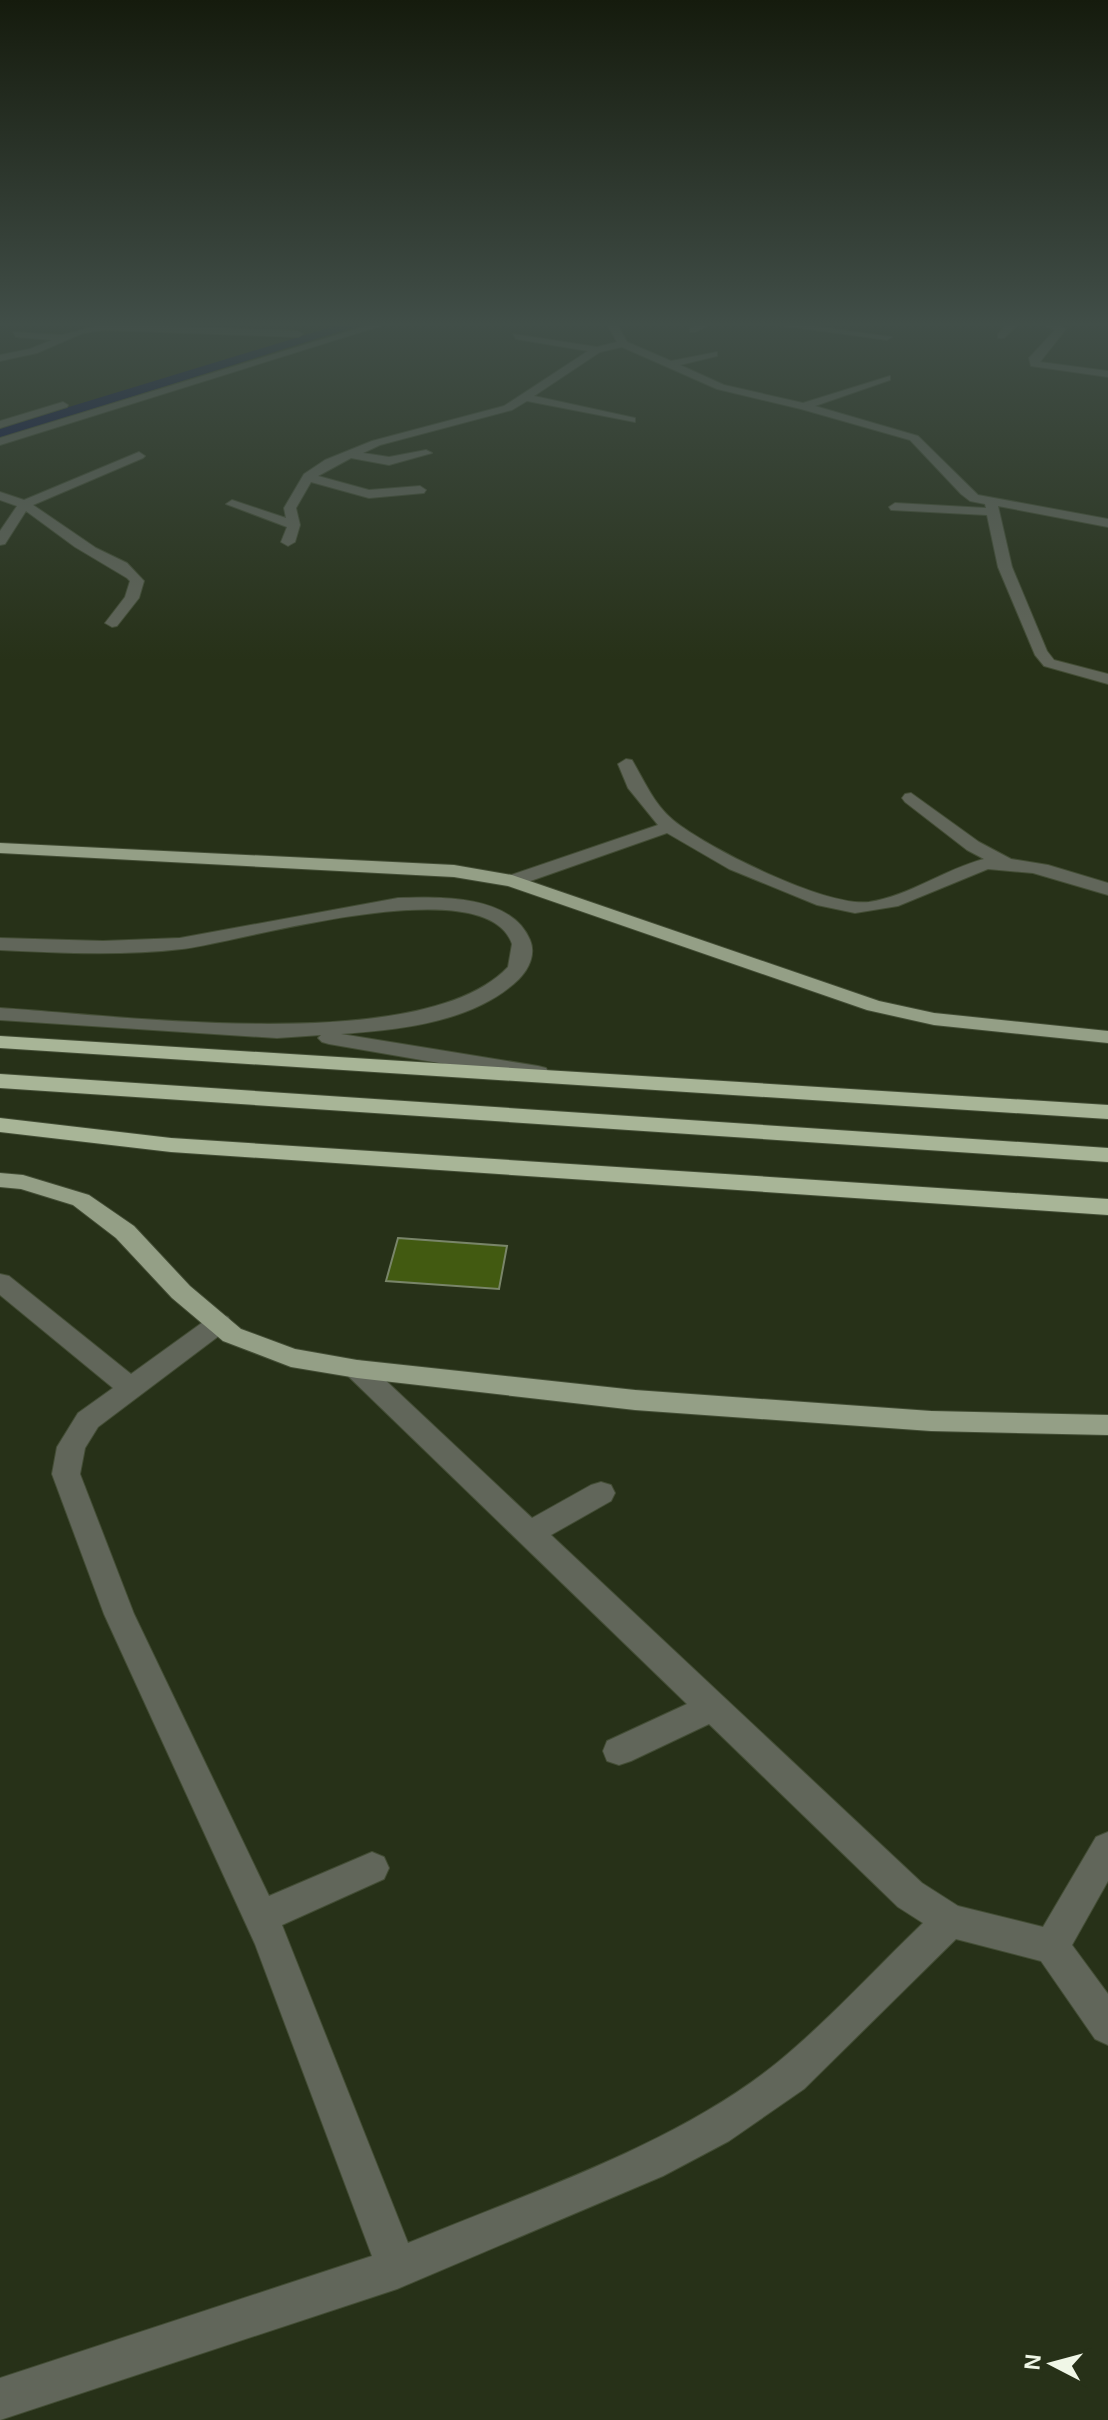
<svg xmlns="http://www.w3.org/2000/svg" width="1108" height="2420" font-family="Arial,sans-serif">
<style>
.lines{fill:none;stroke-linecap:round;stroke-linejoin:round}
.canal{fill:#0b124a;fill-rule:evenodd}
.building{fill:#425a11;stroke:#798569;stroke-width:2}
.minor-casing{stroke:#434d35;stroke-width:2}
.major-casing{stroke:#434d35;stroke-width:2}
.highway-casing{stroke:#434d35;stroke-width:2}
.minor{fill:#61665a;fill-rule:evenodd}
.major{fill:#949f86;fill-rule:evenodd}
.highway{fill:#a8b597;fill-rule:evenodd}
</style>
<rect width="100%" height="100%" fill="#273118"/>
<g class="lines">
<path class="canal" d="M348 322H370L0 438V428Z"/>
</g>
<path class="building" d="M398 1238 507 1246 499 1289 386 1281Z"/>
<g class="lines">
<defs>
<path id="minor" d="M379 322H393L0 445V438Z
M606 322H616L627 342 671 361 717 352V356L680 365 724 385 803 403 890 376V380L815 406 918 436 978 495 1108 519V527L998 506 1012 567 1047 651 1054 660 1108 674V684L1044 666 1035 655 998 567 987 515 891 510 889 507 895 503 986 508 985 504 970 501 961 494 910 440 801 409 717 389 622 347 600 352 534 396 635 418V422L527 401 512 410 380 445 363 453 389 457 426 450 432 453 389 465 351 458 318 476 369 490 420 486 426 490 424 493 369 498 311 482 296 508 300 525 295 542 288 546 281 542 287 527 226 504 232 500 286 518 284 508 304 474 325 460 372 441 504 406 588 351 516 339 513 334 597 347 617 342Z
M702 322H714L696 332H690V328Z
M757 322H785L892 337 887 340Z
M1010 322H1020L1004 338H998V334Z
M1038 322H1051L1066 329 1040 362 1108 371V377L1031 366 1029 358 1055 330Z
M104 324 298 331 303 334 298 337 104 330 83 333 37 353 0 361V355L30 349 52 340 16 337 13 332 62 335Z
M63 402 68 405 67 407 0 428V421Z
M139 452 145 456 143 458 33 505 96 548 127 563 144 581 139 598 117 626 112 627 105 623 125 597 130 581 127 578 75 547 26 511 5 544 0 545V531L17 506 0 500V492L24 500Z
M626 759 632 760C645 782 653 803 673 820 707 848 825 907 869 902 909 896 945 869 984 859L967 850 905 802 902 798 905 794 911 793 979 842 1011 859 1048 865 1108 883V895L1033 873 988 869 898 906 855 913 817 905 729 869 667 833 519 885H505L503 881 505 877 658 825 628 788 618 764Z
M398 898C438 897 511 894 530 940 536 954 529 969 519 979 475 1022 400 1030 341 1034L538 1066 546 1068 549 1073 546 1078 538 1080 329 1044 322 1042 318 1038 321 1035 277 1038 0 1020V1008C118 1015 423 1057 508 967L512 944C486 867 241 942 182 949 122 956 60 953 0 950V938L103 941 180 938Z
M0 1274 9 1276 131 1374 210 1317 219 1314 228 1317 232 1323 228 1329 98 1427 85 1448 80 1474 134 1614 269 1896 372 1852 384 1857 389 1868 384 1879 282 1925 408 2243C528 2193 676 2145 778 2062 829 2020 875 1969 923 1923L898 1907 709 1724 631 1761 619 1765 607 1761 603 1751 607 1741 687 1704 348 1376 344 1369 348 1362 357 1360 366 1362 532 1518 591 1485 601 1482 611 1485 615 1493 611 1501 551 1535 922 1883 958 1906 1043 1927 1096 1837 1108 1832V1881L1072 1945 1108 1994V2045L1095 2039 1041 1961 956 1939 804 2089 729 2141 663 2176 397 2289 0 2420V2378L372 2256 255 1944 104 1614 52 1474 57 1447 78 1413 113 1388 0 1295Z"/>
<path id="major" d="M0 843 454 865 512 875 879 1001 934 1013 1108 1031V1043L934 1025 867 1010 508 886 454 877 0 853Z
M0 1173 23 1175 89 1195 134 1226 190 1286 241 1329 295 1349 357 1360 635 1390 931 1411 1108 1415V1435L931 1431 635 1410 357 1378 291 1367 223 1341 172 1298 116 1238 73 1205 21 1189 0 1187Z"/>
<path id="highway" d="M0 1036 1108 1105V1119L0 1048Z
M0 1074 1108 1148V1162L0 1088Z
M0 1118 171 1138 1108 1199V1215L171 1152 0 1132Z"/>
</defs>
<use href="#minor" class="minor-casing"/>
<use href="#major" class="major-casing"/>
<use href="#highway" class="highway-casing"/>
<use href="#minor" class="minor"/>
<use href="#major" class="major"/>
<use href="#highway" class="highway"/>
</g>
<linearGradient id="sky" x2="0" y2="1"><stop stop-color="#151b0d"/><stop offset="0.49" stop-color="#414e48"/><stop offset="1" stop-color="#414e48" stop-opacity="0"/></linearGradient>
<rect width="1108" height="661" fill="url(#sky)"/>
<g transform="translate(1052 2364) rotate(276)" stroke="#273118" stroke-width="6" paint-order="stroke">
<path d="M0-6L14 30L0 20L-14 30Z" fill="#f0f7e7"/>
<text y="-12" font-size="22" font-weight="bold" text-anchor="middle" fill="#f0f7e7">N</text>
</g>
</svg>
